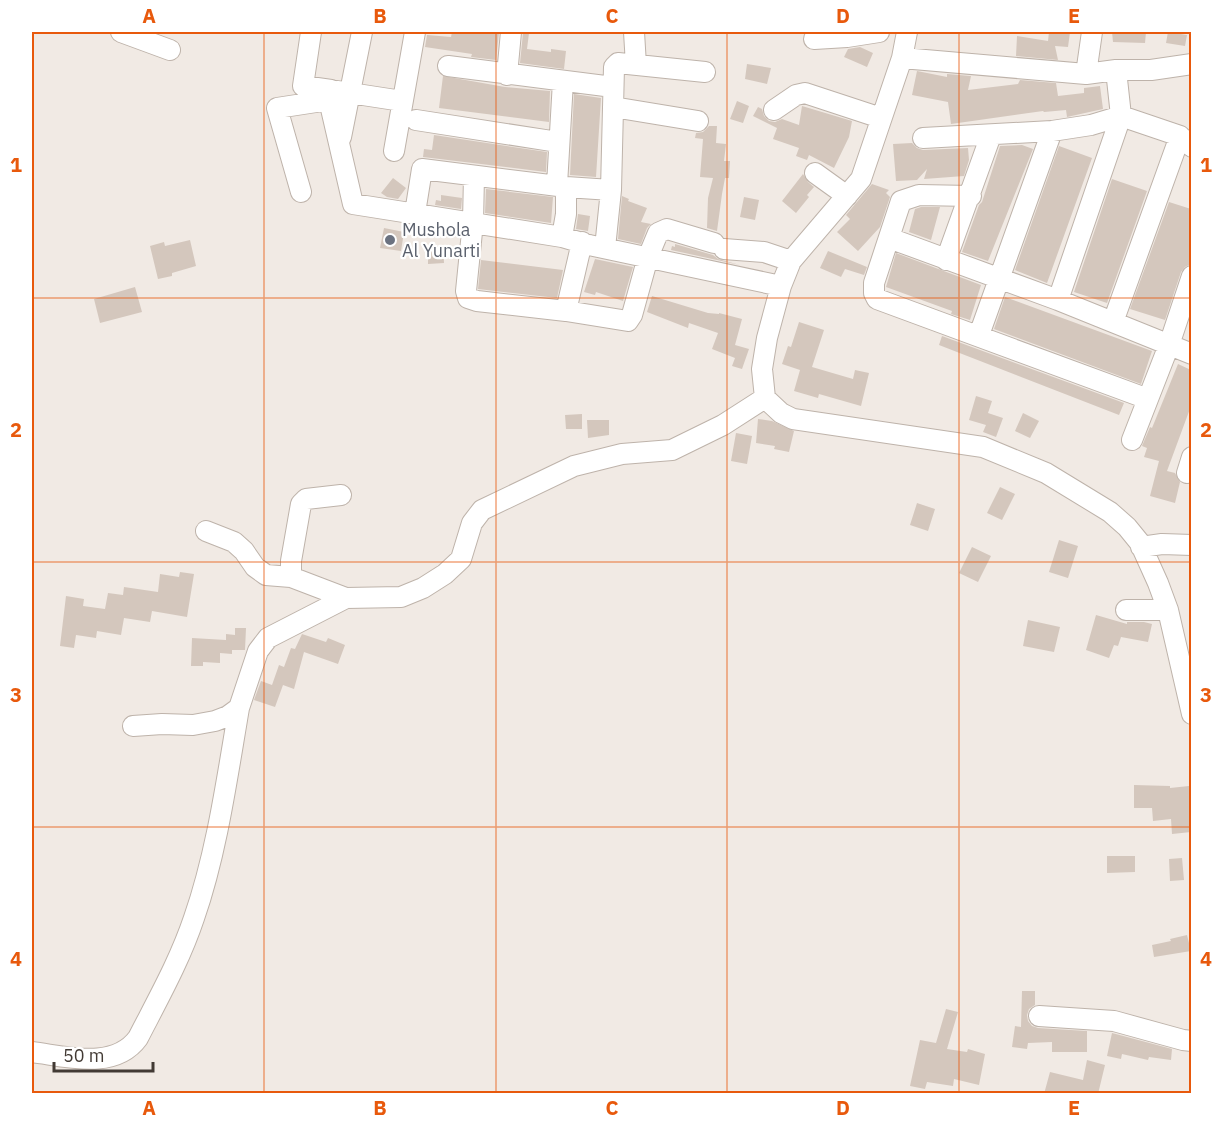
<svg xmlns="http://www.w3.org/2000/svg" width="1223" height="1125" font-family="'IBM Plex Sans',sans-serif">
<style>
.building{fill:#d4c7bd}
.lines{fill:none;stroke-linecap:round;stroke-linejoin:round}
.minor-casing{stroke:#beb3aa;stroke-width:22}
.minor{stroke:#fff;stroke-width:20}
.grid{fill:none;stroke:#e8590c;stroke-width:1.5;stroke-opacity:0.55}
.worship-dot{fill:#6b7280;stroke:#fff;stroke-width:2}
.labels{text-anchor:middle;stroke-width:4.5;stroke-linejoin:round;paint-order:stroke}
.worship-label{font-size:18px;fill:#5b616d;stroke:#fff;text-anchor:start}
.neatline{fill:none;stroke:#e8590c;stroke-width:2}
.grid-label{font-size:20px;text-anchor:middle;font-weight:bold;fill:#e8590c}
</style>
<rect width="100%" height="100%" fill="#f1eae4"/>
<path class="building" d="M452 32H499L496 60 471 57 472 54 425 47 427 35 451 37Z
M1049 32H1070L1068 47 1055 46 1058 60 1016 56 1017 36 1048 41Z
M1112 32H1146L1145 43 1113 42Z
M1168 32 1187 35 1185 46 1166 43Z
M523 33H529L527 49 551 52V49L566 51 564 69 520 63Z
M860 47 873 53 867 67 844 57 848 49Z
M747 64 771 68 767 84 745 79Z
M917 71 947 77V74L971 76 968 90 1018 84 1020 80 1056 83 1058 96 1084 93V88L1100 86 1103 109 1067 117 1066 110 1044 112 1043 111 951 124 948 102 912 95Z
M443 76 505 87 550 91 549 122 439 108Z
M574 94 601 98 596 177 570 175Z
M737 101 749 106 743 123 730 119Z
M802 106 852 121 849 137 834 168 809 155 807 160 796 156 799 148 773 139 777 128 753 116 758 107 762 109 764 116 769 121 775 122 782 119 799 125Z
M709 126H717L716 143 726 144 724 161H730L729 178H725L722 194 717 231 707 228 708 198 713 178 700 177 703 139 695 138 696 133 703 132Z
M434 135 547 152 546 172 423 157 424 149 432 150Z
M912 143 917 148 923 150 968 148 969 160 964 176 924 179 927 169 917 180 896 181 893 144Z
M1022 145 1033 149 988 261 962 252 979 205 982 202 1000 146Z
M1059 146 1092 158 1047 283 1015 270Z
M803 174 808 182 814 187 807 195 809 197 796 213 782 201Z
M393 178 406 188 398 199 387 197 381 193Z
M1112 179 1147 191 1107 303 1074 292Z
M872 184 889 190 886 193 890 197 880 227 858 251 837 232 850 219 846 215Z
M486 189 553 197 551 223 485 213Z
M441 195 462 198 461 209 435 205 436 200 441 201Z
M622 196 629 199 628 201 647 208 641 222 651 224 647 228 641 244 618 239Z
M744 197 759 200 755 220 740 217Z
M1169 202 1191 209V264L1185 267 1181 272 1165 320 1130 309Z
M921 207H940L931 240 909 232 915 209Z
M578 214 590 216 588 231 576 229Z
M384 228 404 232 401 251 380 248Z
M190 240 196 266 172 273V276L158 279 150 246 164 242 165 246Z
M675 244 713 255 718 259 740 265 671 250 672 246 675 247Z
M428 246H443L444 263 428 264Z
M828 251 867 267 864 275 845 269 841 277 820 268Z
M896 253 981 285 970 320 951 314 952 311 886 287Z
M595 259 633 267 623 301 596 292 595 295 584 292Z
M481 260 563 270 557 298 478 289Z
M135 287 142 312 100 323 94 299Z
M652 296 708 313 719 314V313L742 319 735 345 749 349 742 369 732 366 735 358 712 349 718 333 689 323 688 328 647 312Z
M1005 297 1152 351 1141 384 994 329Z
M799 322 824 330 812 367 853 379 855 370 869 373 861 406 819 394 818 398 794 391 800 370 782 364 788 346 791 347Z
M942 336 1124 403 1119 415 939 345Z
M1178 364 1191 370V406L1167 471 1175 473 1180 482 1175 503 1150 496 1159 461 1144 457 1147 448 1142 446 1150 427 1152 428Z
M976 396 992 401 988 413 1003 418 996 437 983 432 986 425 969 420Z
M1023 413 1039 421 1030 438 1015 431Z
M582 414V429H566L565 415Z
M758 419 772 421 794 431 789 452 774 449 775 446 756 443Z
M587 420H609V435L588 438Z
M736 433 752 436 747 464 731 461Z
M1000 487 1015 494 1002 520 987 513Z
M917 503 935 509 928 531 910 525Z
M1059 540 1078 546 1068 578 1049 572Z
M972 547 991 556 978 582 959 573Z
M180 572 194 574 187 617 152 611 150 622 124 618 121 635 97 631 96 638 76 635 74 648 60 646 66 596 84 599 83 606 105 609 108 593 123 595 124 587 158 592 160 574 179 577Z
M1096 615 1127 624V622H1144L1152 624 1148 642 1121 637 1118 646 1114 645 1109 658 1086 650Z
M1028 620 1060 627 1054 652 1023 646Z
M235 628H246L245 650H232V654L220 653V663L203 662V666H191L192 638 226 640V634L235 635Z
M302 634 326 642 328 638 345 645 338 664 304 652 294 689 283 685 275 707 254 700 261 681 272 685 279 665 284 667 291 648 295 649Z
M1134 785 1170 786V788L1189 786 1191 832 1172 834 1171 819 1153 821 1152 808H1134Z
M1107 856H1135V872L1107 873Z
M1182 858 1184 880 1170 881 1169 859Z
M1187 935 1191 951 1154 957 1152 945 1171 941 1170 939Z
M1022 991H1035V1005L1029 1009 1027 1015 1028 1021 1032 1026 1038 1028 1087 1031V1052H1052V1042L1028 1043 1027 1049 1012 1047 1015 1026 1021 1027Z
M946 1009 958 1012 947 1049 967 1052 968 1049 985 1054 979 1085 954 1079 953 1086 927 1082 925 1089 910 1086 920 1040 936 1043Z
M1112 1033 1172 1049 1171 1060 1149 1057 1148 1060 1122 1054 1121 1059 1107 1056Z
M1087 1060 1105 1065 1098 1094H1044L1050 1072 1083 1080Z"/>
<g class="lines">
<defs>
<path id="minor" d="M121 32 170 50
M311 32 303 86 331 90 329 100 353 204 562 237 589 245 781 286
M634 32 636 65
M907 32 902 58 861 179 791 261 781 286 767 338 762 369 765 398 781 413 793 419 983 447 1046 473 1110 512 1127 527 1140 543 1158 583 1168 610 1192 714
M814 39 847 37 879 32
M902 58 1086 74 1116 70H1151L1192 64
M448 66 613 87
M1086 74 1092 32
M507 75 511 32
M337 91 402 101
M613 107 698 121
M774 110 796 95 805 93 881 118
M416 120 558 142
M341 137 362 32
M923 138 1052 131 1091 125 1121 116 1180 136 1192 147
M394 151 415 32
M815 173 847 196
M474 176 473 222 466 291 468 298 477 301 566 311 628 321 632 315 648 257 658 233 667 229 714 243
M557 185 563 81
M301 192 277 108 329 100
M971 196 919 195 901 201 874 283V293L877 299 1148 399
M415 213 422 169 566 187 611 190
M562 237 566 214V187
M889 238 1058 300 1192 354
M605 248 611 190 614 67 618 63 705 72
M724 249 764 252 791 261
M946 260 991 135
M1058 300 1121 116 1116 70
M566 311 582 242
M1113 322 1180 136
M979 335 1052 131
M1132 440 1169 345 1192 276
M1187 473 1192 457
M341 495 306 499 301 504 291 561V577L346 598
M206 531 234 542 244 551 255 567 266 575 291 577
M1141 547 1162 544 1192 545
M1126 610H1168
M133 726 162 724 193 725 215 721 228 716 239 708 258 651 268 638 346 598 401 597 423 588 445 574 461 559 472 523 482 510 574 466 622 454 672 450 723 425 765 398
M1039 1016 1114 1021 1183 1040 1192 1041
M32 1052C65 1056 114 1071 138 1038 158 999 180 960 194 918 217 852 227 778 239 708"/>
</defs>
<use href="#minor" class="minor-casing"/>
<use href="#minor" class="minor"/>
</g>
<path class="grid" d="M264 32V1094M496 32V1094M727 32V1094M959 32V1094M32 298H1192M32 562H1192M32 827H1192"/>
<circle class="worship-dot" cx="390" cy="240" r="6"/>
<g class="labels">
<g class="worship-label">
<text x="402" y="236">Mushola<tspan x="402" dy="21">Al Yunarti</tspan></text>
</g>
</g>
<rect width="1223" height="1125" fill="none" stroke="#ffffff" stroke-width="66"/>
<path d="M54 1062v9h99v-9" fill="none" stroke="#423a34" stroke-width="3"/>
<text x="63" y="1062" font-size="18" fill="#423a34" stroke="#ffffff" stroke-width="4.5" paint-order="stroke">50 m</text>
<rect x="33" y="33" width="1157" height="1059" class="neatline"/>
<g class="grid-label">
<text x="149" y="23">A</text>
<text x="380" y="23">B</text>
<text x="612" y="23">C</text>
<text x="843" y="23">D</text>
<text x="1074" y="23">E</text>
<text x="16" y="172">1</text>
<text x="1206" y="172">1</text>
<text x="16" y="437">2</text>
<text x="1206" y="437">2</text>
<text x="16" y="702">3</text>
<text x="1206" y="702">3</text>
<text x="16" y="966">4</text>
<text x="1206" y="966">4</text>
<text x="149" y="1115">A</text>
<text x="380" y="1115">B</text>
<text x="612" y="1115">C</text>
<text x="843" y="1115">D</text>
<text x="1074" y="1115">E</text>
</g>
</svg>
